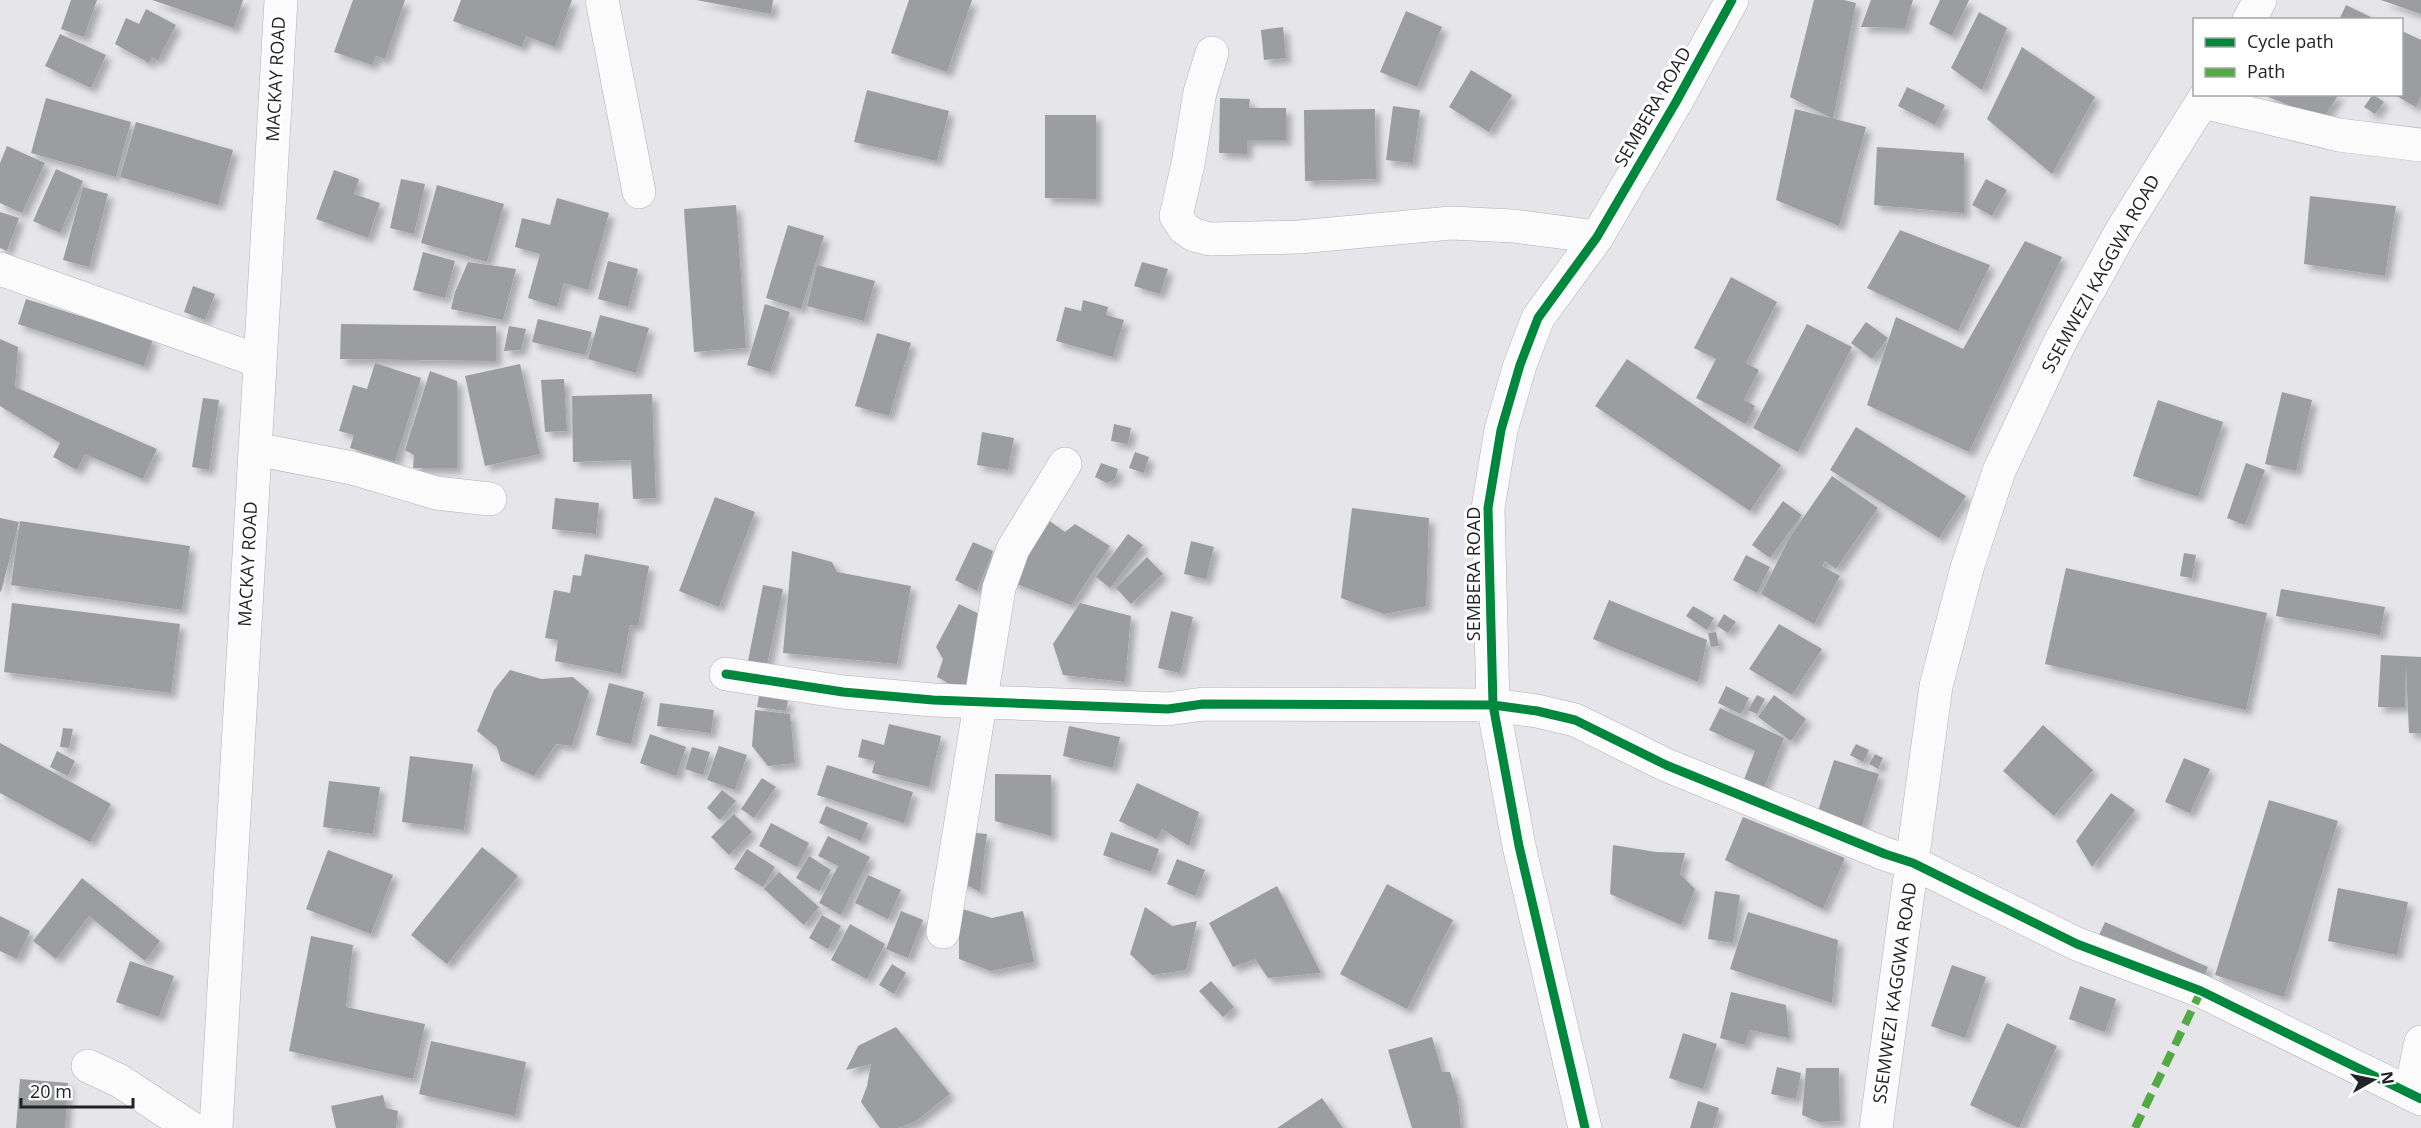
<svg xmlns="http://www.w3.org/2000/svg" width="2421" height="1128" font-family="'Open Sans',sans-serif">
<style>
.building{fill:#9c9da0;filter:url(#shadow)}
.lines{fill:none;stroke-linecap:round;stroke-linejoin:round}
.minor-casing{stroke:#b1b1b4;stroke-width:34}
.tertiary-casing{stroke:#b1b1b4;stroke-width:34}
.minor{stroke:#fbfbfc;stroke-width:33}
.tertiary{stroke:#fbfbfc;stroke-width:33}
.quiet{stroke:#53aa44;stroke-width:8;stroke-dasharray:15 8;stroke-linecap:butt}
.cycleway-casing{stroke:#fff;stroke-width:13}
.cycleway{stroke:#00873e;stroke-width:9}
.labels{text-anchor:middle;stroke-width:6;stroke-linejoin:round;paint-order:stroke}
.street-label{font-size:18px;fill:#222325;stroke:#fff}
</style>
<defs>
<filter id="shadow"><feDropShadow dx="5.5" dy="5.5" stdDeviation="3" flood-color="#0004"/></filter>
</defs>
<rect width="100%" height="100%" fill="#e6e6ea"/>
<path class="building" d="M71 0H97L84 37 61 29Z
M152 0H243L234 28Z
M353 0H405L385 59 376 56 372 65 334 52Z
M461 0H572L555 47 526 36 522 47 453 21Z
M696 0H773L771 14Z
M909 0H972L947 72 891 53Z
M1814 0H1844L1856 3 1833 119 1790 97Z
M1871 0H1913L1905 28 1861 27Z
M1940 0H1969L1952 36 1929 24Z
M2381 0H2421V14Z
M2346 5 2377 20H2339Z
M146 9 176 25 158 60 152 57 149 63 115 44 126 18 139 24Z
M1406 11 1442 27 1417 87 1380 72Z
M1979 12 2007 28 1982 90 1951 68Z
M1283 27 1286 58 1264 60 1261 30Z
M2402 31 2421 40V96L2416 107 2393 94H2402Z
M60 34 106 55 91 88 45 66Z
M2022 47 2095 97 2052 174 1987 119Z
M1471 70 1512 95 1489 132 1449 107Z
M1907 87 1945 105 1935 125 1898 106Z
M867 90 949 111 937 161 854 142Z
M2261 94H2339L2323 119Z
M2373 94 2384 102 2375 114 2364 107Z
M46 98 131 122 116 177 31 153Z
M1220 98 1250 99 1249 108H1286V140H1247V154L1219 153Z
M1393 106 1420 110 1413 163 1386 160Z
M1375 109 1376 179 1305 181 1304 110Z
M1795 109 1866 127 1839 226 1776 200Z
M1045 115H1096V199L1045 198Z
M136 122 233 150 218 205 120 177Z
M7 146 45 163 22 213 0 203V163Z
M1877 147 1964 153V213L1874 205Z
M56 169 83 181 60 233 33 221Z
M334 170 359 179 354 194 380 203 368 238 316 219Z
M401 179 425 184 414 234 390 228Z
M1986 179 2007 190 1992 216 1972 205Z
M437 185 504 204 487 262 421 243Z
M83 187 108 194 89 267 63 260Z
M2310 196 2396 206 2385 276 2304 264Z
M557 198 609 213 588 290 564 283 557 307 528 298 540 254 515 247 522 218 550 225Z
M736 205 746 348 694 352 684 209Z
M0 212 19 218 7 251 0 248Z
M788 225 824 236 801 309 766 298Z
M1900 230 1990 265 1958 331 1867 288Z
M2025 241 2062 257 1969 452 1867 405 1896 317 1963 349Z
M423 252 455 261 445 298 413 290Z
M608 261 638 269 628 307 598 299Z
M468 262 516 269 503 320 451 309 455 292Z
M1142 262 1168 269 1160 294 1134 286Z
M817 265 875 281 864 321 807 306Z
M1731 277 1777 302 1746 363 1759 370 1744 400 1755 406 1746 424 1696 398 1716 359 1694 348Z
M193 286 215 294 205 320 184 312Z
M26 299 153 339 144 366 18 324Z
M1083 300 1108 307 1106 315 1124 320 1113 357 1056 341 1065 307 1081 311Z
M765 304 790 312 770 372 747 365Z
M600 315 649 328 636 373 588 359Z
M538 319 592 332 585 355 532 342Z
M1866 322 1888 338 1872 359 1851 343Z
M341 324 496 326V361L340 359Z
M1807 324 1852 347 1798 452 1753 428Z
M509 326 526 329 521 350 504 351Z
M877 333 911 343 889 416 855 406Z
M0 339 18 347 15 387 157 449 143 479 85 454 77 470 53 457 60 443 0 406Z
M1627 359 1781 465 1750 511 1595 406Z
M375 363 421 378 395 462 350 448 354 435 339 431 353 385 367 389Z
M520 364 540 454 485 466 465 376Z
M430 371 457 381V468H413L414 455 405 450Z
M564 379 567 431 545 432 541 380Z
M2282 392 2312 400 2296 471 2265 464Z
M652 394 656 498 633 499 631 460 573 462 572 396Z
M203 398 219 400 209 470 192 467Z
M2158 400 2223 422 2198 497 2133 476Z
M1114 424 1131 428 1128 444 1111 441Z
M1856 427 1966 496 1939 538 1830 470Z
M982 432 1014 438 1008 470 977 465Z
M1135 452 1149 457 1144 473 1129 468Z
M1101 463 1118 469 1115 479 1107 483 1095 477Z
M2246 463 2265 470 2245 525 2227 518Z
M1832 476 1878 508 1836 569 1825 561 1822 566 1840 576 1814 624 1761 594 1790 537Z
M715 497 755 512 719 607 679 591Z
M555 498 599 503 596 534 552 529Z
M1783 501 1802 515 1770 558 1752 545Z
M1352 508 1429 518 1426 606 1384 614 1341 598Z
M0 518 19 522 1 592 0 591Z
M20 521 190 546 182 610 11 585Z
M1050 521 1065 532 1075 524 1110 546 1071 605 1009 581Z
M1128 534 1143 545 1110 588 1096 577Z
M1191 541 1214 547 1206 579 1184 574Z
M973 542 993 551 977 591 955 580Z
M792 551 832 562 837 572 911 586 897 664 783 653Z
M2184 553 2196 555 2192 578 2180 576Z
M585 554 649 566 638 626 630 625 621 674 555 661 558 640 545 638 554 590 570 593 573 575 581 576Z
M1746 555 1770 567 1757 593 1733 580Z
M1147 557 1163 574 1131 604 1116 588Z
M2066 568 2267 613 2246 710 2045 664Z
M763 585 783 589 767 665 748 661Z
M2281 589 2385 607 2380 635 2276 616Z
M1609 600 1707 640 1698 682 1593 639Z
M12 603 180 624 171 693 4 672Z
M1080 603 1131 616 1125 682 1063 675 1053 644Z
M959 604 985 617 965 692 937 677 943 659 936 647Z
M1693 606 1714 618 1707 630 1686 616Z
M1171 611 1193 617 1180 673 1158 668Z
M1724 614 1736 622 1728 633 1717 626Z
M1779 624 1822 649 1792 695 1749 669Z
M1716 632 1719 646 1711 647 1708 633Z
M2381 655 2421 657V733H2409L2406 665 2405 707H2378Z
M510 670 541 679 573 677 589 691 572 746 556 744 534 776 501 761 497 747 477 731 494 690Z
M609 683 644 692 631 744 596 735Z
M1726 686 1749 698 1741 714 1718 703Z
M1757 695 1765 699 1757 714 1748 710Z
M1774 695 1806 719 1791 741 1758 717Z
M759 696 788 700 786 711 757 707Z
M660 703 714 710 711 733 657 726Z
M1720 708 1784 738 1763 790 1743 782 1755 751 1709 730Z
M755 710 790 714 795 763 768 766 752 746Z
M889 724 941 736 929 787 872 773 875 761 858 757 862 739 884 745Z
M2043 725 2093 770 2054 816 2003 771Z
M1069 726 1120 737 1113 768 1063 756Z
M63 728 73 729 69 748 60 747Z
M650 734 686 747 676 776 640 763Z
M0 743 111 804 90 842 0 793Z
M1856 744 1869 750 1863 762 1850 755Z
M719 746 747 755 735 790 707 780Z
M692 747 710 752 703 775 685 769Z
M57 751 75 761 68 776 50 767Z
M1875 754 1883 758 1878 769 1869 764Z
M410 756 473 764 464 830 402 822Z
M2184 758 2210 769 2190 813 2165 802Z
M1834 760 1879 774 1862 826 1818 811Z
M827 765 913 792 904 823 817 795Z
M995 774 1051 775V836L995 821Z
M762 778 776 787 754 818 741 809Z
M329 781 380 787 373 834 323 827Z
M1137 783 1199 812 1189 846 1162 829 1157 839 1119 821Z
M722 790 736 801 720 820 707 808Z
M2111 793 2135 810 2092 867 2076 841Z
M2269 800 2338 821 2284 997 2215 975Z
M826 806 868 823 861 841 819 823Z
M734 814 752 832 729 855 711 837Z
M1743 817 1845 858 1823 909 1725 860Z
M771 823 809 843 797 867 759 846Z
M957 831 987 834 980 892 952 877Z
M1111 832 1159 849 1151 872 1103 855Z
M828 836 870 857 841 915 819 903 838 866 818 856Z
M1613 845 1656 852 1685 853 1680 874 1695 889 1681 925 1610 894Z
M482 847 518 876 447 964 411 935Z
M747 849 775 867 763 887 734 869Z
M328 850 393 875 371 934 306 909Z
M809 856 831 870 819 891 796 878Z
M1177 859 1205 870 1195 896 1167 884Z
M779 872 819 907 804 925 764 889Z
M868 875 901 890 888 919 855 903Z
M82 878 160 941 145 961 89 916 56 959 33 941Z
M1387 884 1453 920 1407 1009 1340 974Z
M1277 886 1321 973 1268 978 1255 959 1233 967 1209 923Z
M2338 888 2408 902 2397 955 2328 941Z
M1715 891 1740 895 1733 943 1708 939Z
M1145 907 1172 926 1197 921 1186 970 1152 975 1130 954Z
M959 908 992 918 1023 911 1034 962 991 971 959 959Z
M901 911 923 920 908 958 886 949Z
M1748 912 1838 940 1832 1003 1730 969Z
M822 915 841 926 828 949 809 938Z
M0 916 30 931 17 959 0 951Z
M2105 922 2208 967 2202 981 2099 935Z
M850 924 885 944 867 979 831 960Z
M311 936 353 945 346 1007 425 1024 413 1079 289 1051Z
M130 961 174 976 159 1017 116 1002Z
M892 964 906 973 894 994 879 985Z
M1952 965 1986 977 1965 1038 1931 1026Z
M1211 981 1234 1007 1223 1017 1199 991Z
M2080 986 2116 999 2105 1032 2069 1019Z
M1731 992 1786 1005 1789 1038 1750 1030 1745 1045 1720 1038Z
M2007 1023 2057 1046 2019 1128 1970 1105Z
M896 1027 950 1094 916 1121 898 1128H880L861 1102 867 1086 871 1064 846 1070 858 1046Z
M1683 1033 1717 1044 1703 1089 1669 1078Z
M1432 1037 1442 1072H1450L1458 1099 1461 1128H1412L1388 1050Z
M431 1041 526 1062 515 1116 419 1094Z
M1777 1067 1801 1073 1796 1099 1771 1094Z
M1806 1068H1839L1840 1121 1819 1122 1802 1115Z
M20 1079 68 1083 65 1128H16Z
M383 1095 386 1108 398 1111 396 1128H336L331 1106Z
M1322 1098 1343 1128H1277Z
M1698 1101 1719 1108 1713 1128H1690Z"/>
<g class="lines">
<defs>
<path id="minor" d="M602 0 639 192
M2249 20 2260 0
M1212 53 1200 92 1188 164 1176 216 1184 228 1194 235 1210 239 1299 237 1451 223 1513 226 1597 237
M2203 102 2339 135 2421 145
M0 269 259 361
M255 449 352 468 436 493 490 499
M726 674 843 692 933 700 1168 709 1203 704 1493 705 1537 711 1575 720 1666 765 1885 854 1913 863 2077 944 2201 991 2421 1099
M943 932 999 588 1013 549 1065 464
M88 1066 120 1081 191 1128
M2410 1094 2421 1042
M216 1128 281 0
M1876 1128 1936 686 1967 568 1999 471 2060 342 2122 230 2207 94"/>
<path id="tertiary" d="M1585 1128 1519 846 1493 705 1488 508 1501 430 1520 365 1538 318 1597 237 1676 102 1732 0"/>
</defs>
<use href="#minor" class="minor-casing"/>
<use href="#tertiary" class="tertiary-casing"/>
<use href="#minor" class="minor"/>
<use href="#tertiary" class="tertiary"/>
<path class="quiet" d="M2135 1128 2201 991"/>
<defs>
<path id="cycleway" d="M726 674 843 692 933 700 1168 709 1203 704 1493 705 1537 711 1575 720 1666 765 1885 854 1913 863 2077 944 2201 991 2421 1099
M1585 1128 1519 846 1493 705 1488 508 1501 430 1520 365 1538 318 1597 237 1676 102 1732 0"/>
</defs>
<use href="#cycleway" class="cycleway-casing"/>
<use href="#cycleway" class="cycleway"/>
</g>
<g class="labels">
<g class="street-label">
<text transform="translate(276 79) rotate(-87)" y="6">MACKAY ROAD</text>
<text transform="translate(1653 107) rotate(-60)" y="6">SEMBERA ROAD</text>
<text transform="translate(2101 274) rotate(-61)" y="6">SSEMWEZI KAGGWA ROAD</text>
<text transform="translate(248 564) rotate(-87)" y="6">MACKAY ROAD</text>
<text transform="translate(1474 574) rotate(-90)" y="6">SEMBERA ROAD</text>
<text transform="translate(1895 993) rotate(-82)" y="6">SSEMWEZI KAGGWA ROAD</text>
</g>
</g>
<rect x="2193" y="18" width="210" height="78" fill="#ffffff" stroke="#a7a7a8" stroke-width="1.5"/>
<rect x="2205" y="38" width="30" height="9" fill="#00873e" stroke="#a7a7a8" stroke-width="1.5"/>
<text x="2247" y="48" font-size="18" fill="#222325">Cycle path</text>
<rect x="2205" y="68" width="30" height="9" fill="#53aa44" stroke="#a7a7a8" stroke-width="1.5"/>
<text x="2247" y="78" font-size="18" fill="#222325">Path</text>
<g transform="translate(2373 1080) rotate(81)" stroke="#ffffff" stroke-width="4.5" paint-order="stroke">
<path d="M0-4.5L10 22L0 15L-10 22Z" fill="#222325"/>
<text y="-9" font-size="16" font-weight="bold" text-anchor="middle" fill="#222325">N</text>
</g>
<path d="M21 1098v9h112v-9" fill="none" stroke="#222325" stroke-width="3"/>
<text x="30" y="1098" font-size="18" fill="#222325" stroke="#ffffff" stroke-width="4.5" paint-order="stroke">20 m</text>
</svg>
